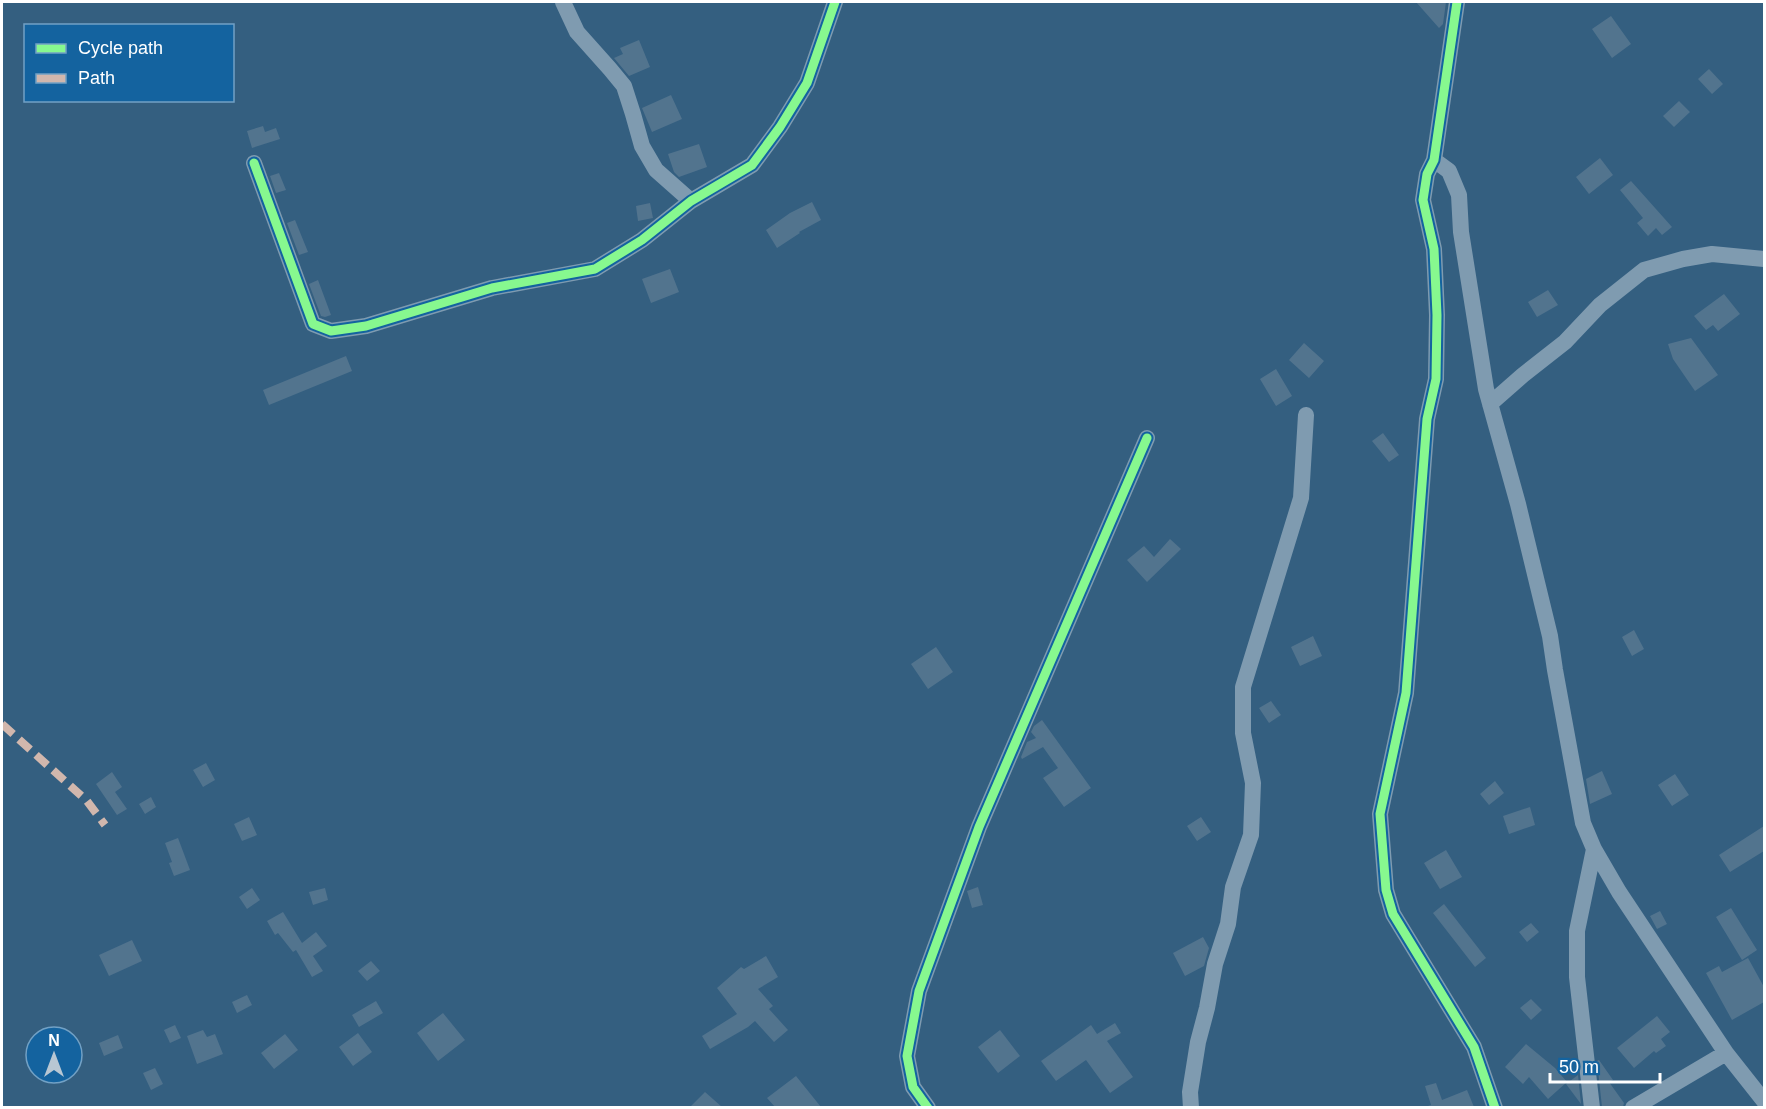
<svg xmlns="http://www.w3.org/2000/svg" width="1766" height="1109" font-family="Arial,sans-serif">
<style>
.building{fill:#52748e}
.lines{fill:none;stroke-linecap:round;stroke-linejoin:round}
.minor{stroke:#7f9bb0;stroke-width:16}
.quiet{stroke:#d1b7ad;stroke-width:8;stroke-dasharray:15 8;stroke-linecap:butt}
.cycleway-casing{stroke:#14639f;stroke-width:13}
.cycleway{stroke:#87f88f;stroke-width:9}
</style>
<rect width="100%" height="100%" fill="#345f80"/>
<path class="building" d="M1416 2H1446L1443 24 1439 28Z
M1611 16 1631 44 1612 58 1592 29Z
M639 40 650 67 629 76 614 58 623 54 620 48Z
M1709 69 1723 84 1712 94 1698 79Z
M671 95 682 119 652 132 642 108Z
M1679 101 1690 112 1674 127 1663 116Z
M263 126 265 132 276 128 280 139 252 148 247 131Z
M699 144 707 167 679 177 674 172 668 154Z
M1600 158 1613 175 1589 194 1576 177Z
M279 173 286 190 276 193 270 176Z
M1631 181 1672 227 1662 235 1656 228 1648 236 1637 223 1643 218 1620 190Z
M812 202 821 220 799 232 800 233 777 248 766 230 790 213Z
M650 203 653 218 638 221 636 206Z
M295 220 308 252 299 255 287 223Z
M670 269 679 292 651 303 642 279Z
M318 280 331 315 325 317 321 316 309 284Z
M1548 290 1558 305 1537 317 1528 302Z
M1724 294 1740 314 1718 331 1713 325 1706 330 1694 316Z
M1691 338 1718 375 1695 391 1673 359 1668 344Z
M1304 343 1324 361 1309 378 1289 360Z
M346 356 352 371 269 405 263 390Z
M1276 369 1292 396 1276 406 1260 379Z
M1383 433 1399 455 1389 462 1372 441Z
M1170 539 1181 549 1147 582 1127 560 1144 546 1154 557Z
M1634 630 1644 649 1632 656 1622 637Z
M1313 636 1322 656 1300 666 1291 647Z
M936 647 953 672 928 689 911 664Z
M1271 701 1281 715 1269 723 1259 708Z
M1042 720 1091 788 1064 807 1043 778 1058 768 1043 747 1022 759 1021 757 1027 742 1036 738 1031 732 1034 726Z
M206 763 215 780 203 787 193 770Z
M1602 771 1612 794 1590 804 1586 779Z
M112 772 122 787 115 792 127 809 117 815 96 784Z
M1675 774 1689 795 1672 806 1658 785Z
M1495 781 1504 793 1489 805 1480 794Z
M151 797 156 807 145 814 139 804Z
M1530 807 1535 825 1509 834 1503 816Z
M249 817 257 835 242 841 234 824Z
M1201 817 1211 832 1197 841 1187 826Z
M1764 826V851L1730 872 1719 855Z
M178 838 190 870 174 876 169 863 172 862 165 843Z
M1446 850 1462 877 1440 889 1424 863Z
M978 887 983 905 972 908 967 891Z
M252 888 260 900 247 909 239 897Z
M325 888 328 900 313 905 309 892Z
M1444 904 1486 958 1475 967 1433 913Z
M1731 908 1757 950 1742 960 1716 917Z
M1660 911 1667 924 1657 929 1650 916Z
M283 912 302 943 316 932 327 946 313 956 323 971 312 977 296 950 293 952 278 933 275 935 267 921Z
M1531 923 1539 932 1527 942 1519 932Z
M1203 937 1209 948 1204 966 1185 976 1173 953Z
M132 940 142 961 109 976 99 955Z
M766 956 778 977 758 989 773 1006 769 1009 788 1030 774 1042 755 1021 748 1027 710 1049 702 1036 737 1014 717 988 741 967 744 969Z
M1748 958 1764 987V1002L1732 1020 1706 973 1719 966 1722 972Z
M371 961 380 971 367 981 358 971Z
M247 995 252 1005 237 1013 232 1002Z
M1531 999 1542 1010 1531 1020 1520 1008Z
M376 1001 383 1013 359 1027 352 1015Z
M443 1013 465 1040 438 1061 417 1033Z
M1657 1016 1670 1032 1661 1039 1666 1046 1656 1053 1654 1051 1634 1068 1617 1048Z
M1115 1023 1121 1033 1107 1041 1133 1077 1110 1093 1086 1060 1056 1081 1041 1061 1091 1025 1097 1034Z
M175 1025 181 1038 170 1043 164 1030Z
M203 1030 207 1037 215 1034 223 1054 197 1064 187 1036Z
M1000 1030 1020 1056 998 1073 978 1047Z
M358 1033 372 1052 353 1066 339 1047Z
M285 1034 298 1050 274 1069 261 1053Z
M118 1035 123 1048 104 1056 99 1043Z
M1526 1044 1555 1068 1567 1082 1548 1099 1529 1077 1523 1084 1505 1067Z
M1599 1060 1613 1080 1609 1082 1624 1103 1623 1107H1602L1597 1061Z
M155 1068 163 1084 151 1090 143 1073Z
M1578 1075 1581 1104 1566 1084Z
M796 1076 821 1107H775L767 1098Z
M1436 1083 1442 1100 1467 1090 1474 1107H1425L1431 1105 1425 1086Z
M705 1092 722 1107H690Z"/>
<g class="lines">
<path class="minor" d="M563 2 577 32 610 69 624 86 633 114 642 146 656 170 691 201
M1457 2 1434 160 1427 174 1423 200 1434 249 1437 315 1436 379 1427 419 1406 693 1380 814 1386 890 1393 914 1474 1047 1495 1108
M1434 160 1449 171 1459 195 1461 232 1486 389 1518 504 1550 636 1555 670 1583 823 1594 849 1619 892 1726 1053 1764 1101
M254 163 313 324 331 331 366 326 492 288 595 269 642 240 691 201 752 165 780 127 807 83 835 2
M1490 404 1523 375 1565 342 1600 305 1644 270 1683 259 1712 254 1764 259
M928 1108 913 1087 907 1056 919 991 979 827 1147 438
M1191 1108 1190 1092 1198 1042 1207 1008 1215 964 1228 924 1233 887 1251 835 1253 783 1243 733V687L1301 498 1306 415
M1592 1108 1577 977V931L1594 849
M1633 1108 1726 1053"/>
<path class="quiet" d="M2 724 87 801 105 825"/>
<defs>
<path id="cycleway" d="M1457 2 1434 160 1427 174 1423 200 1434 249 1437 315 1436 379 1427 419 1406 693 1380 814 1386 890 1393 914 1474 1047 1495 1108
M254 163 313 324 331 331 366 326 492 288 595 269 642 240 691 201 752 165 780 127 807 83 835 2
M928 1108 913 1087 907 1056 919 991 979 827 1147 438"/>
</defs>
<use href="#cycleway" class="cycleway-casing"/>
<use href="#cycleway" class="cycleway"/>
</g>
<rect width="1766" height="1109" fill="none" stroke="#ffffff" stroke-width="6"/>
<rect x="24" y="24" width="210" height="78" fill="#14639f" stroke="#72a1c5" stroke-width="1.5"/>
<rect x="36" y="44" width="30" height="9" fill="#87f88f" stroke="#72a1c5" stroke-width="1.5"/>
<text x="78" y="54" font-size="18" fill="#ffffff">Cycle path</text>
<rect x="36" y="74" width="30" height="9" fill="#d1b7ad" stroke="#72a1c5" stroke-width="1.5"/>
<text x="78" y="84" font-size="18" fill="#ffffff">Path</text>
<g transform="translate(54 1055)"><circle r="28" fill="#14639f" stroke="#72a1c5" stroke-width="1.5"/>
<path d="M0-4.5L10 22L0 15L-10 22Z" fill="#b8c7d3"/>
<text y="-9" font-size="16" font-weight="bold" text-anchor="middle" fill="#ffffff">N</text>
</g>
<path d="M1550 1073v9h110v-9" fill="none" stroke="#ffffff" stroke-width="3"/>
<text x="1559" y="1073" font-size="18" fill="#ffffff" stroke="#14639f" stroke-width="4.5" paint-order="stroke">50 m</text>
</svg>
